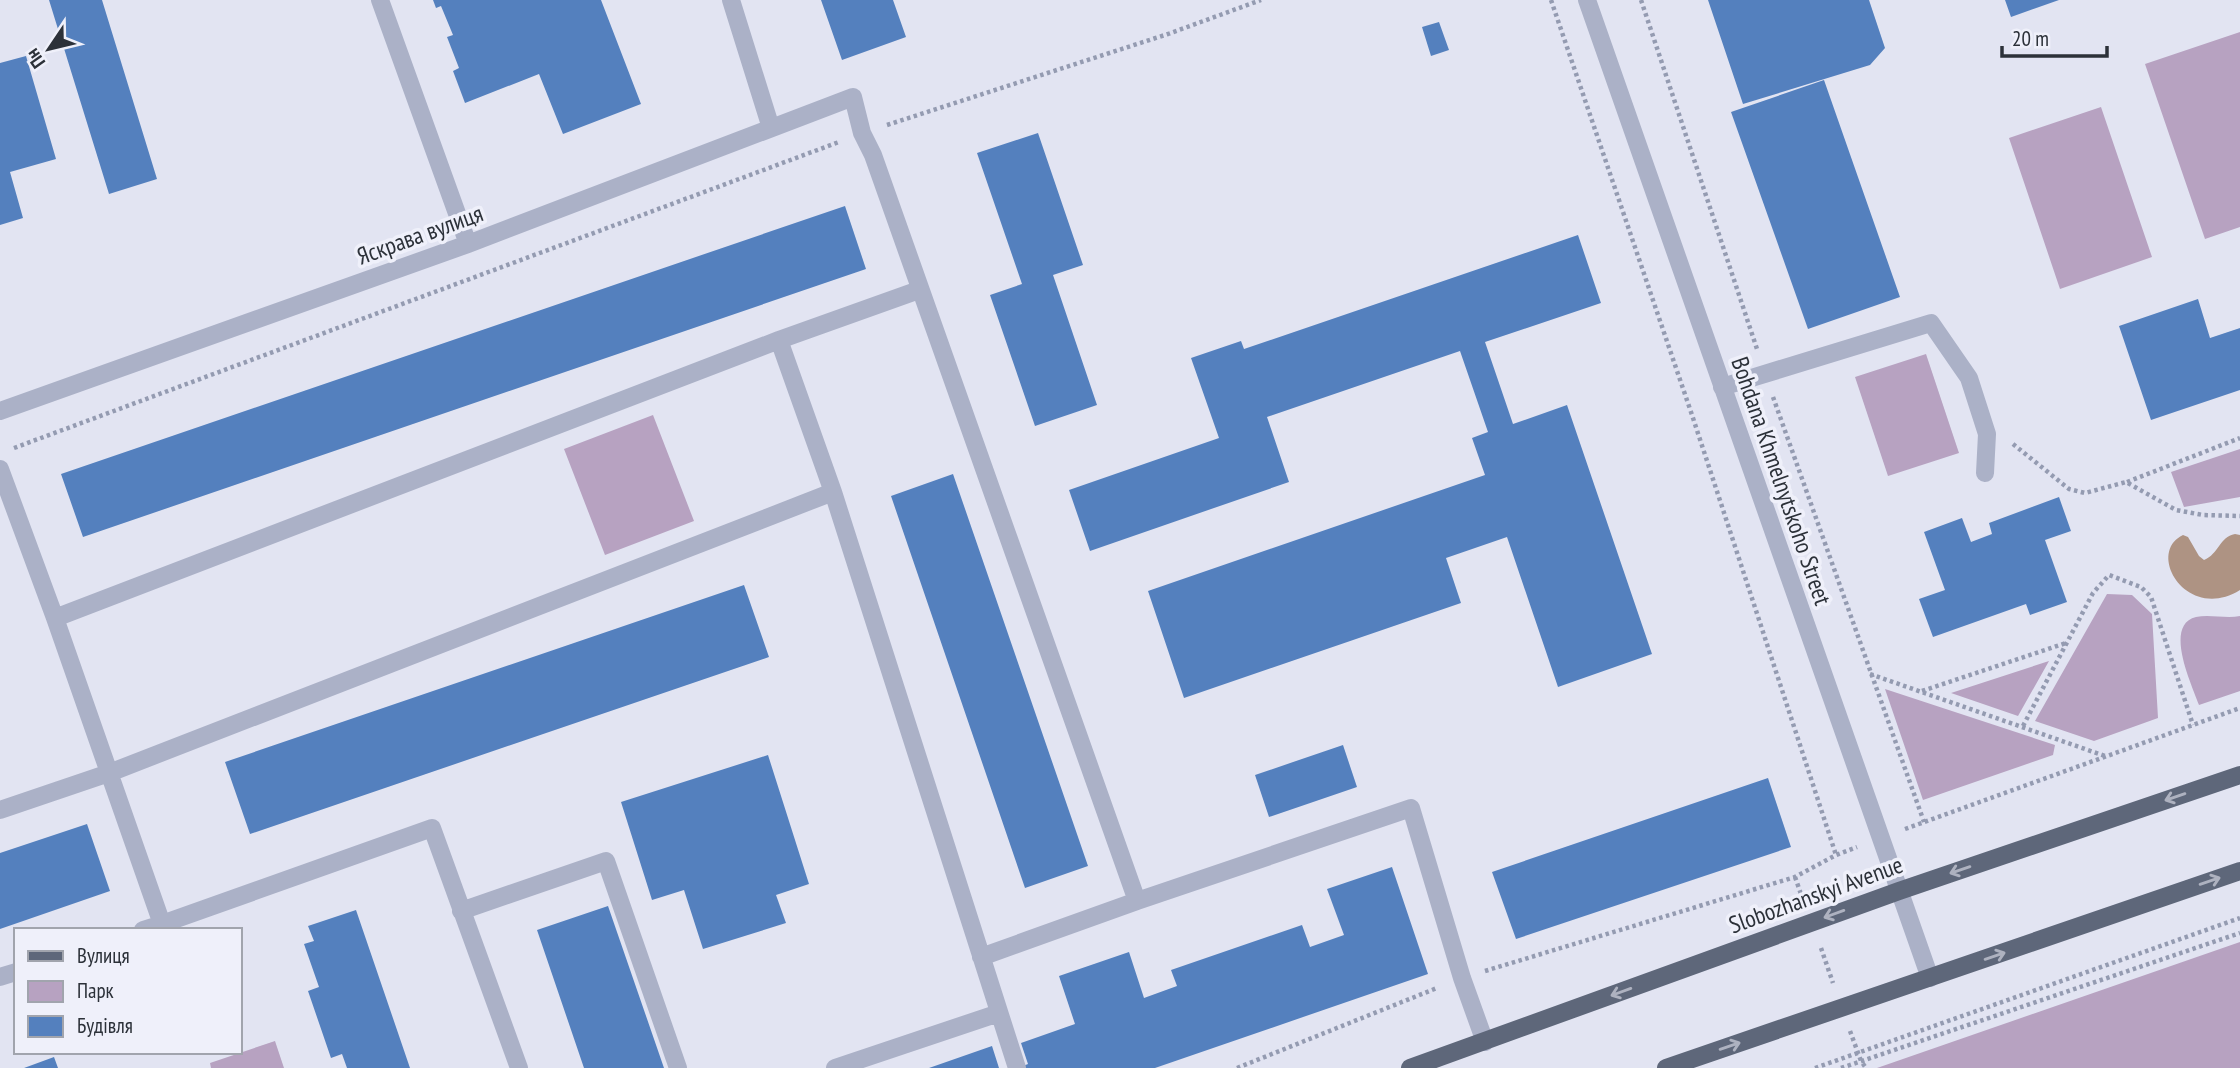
<svg xmlns="http://www.w3.org/2000/svg" width="2240" height="1068" font-family="'PT Sans Narrow',sans-serif">
<style>
.green{fill:#b7a2c1}
.water{fill:#ae9383}
.building{fill:#5480be}
.lines{fill:none;stroke-linecap:round;stroke-linejoin:round}
.path{stroke:#949bb1;stroke-width:4.5;stroke-dasharray:3.5 3.5;stroke-linecap:butt}
.minor{stroke:#abb1c7;stroke-width:18}
.major{stroke:#5e677a;stroke-width:18}
.oneway{stroke:#aeb2c0}
.labels{text-anchor:middle;stroke-width:7;stroke-linejoin:round;paint-order:stroke}
.street-label{font-size:24px;fill:#2c3139;stroke:#eff0fa}
</style>
<rect width="100%" height="100%" fill="#e2e4f2"/>
<path class="green" d="M2240 32V227L2205 239 2145 64Z
M2101 107 2152 257 2060 289 2009 138Z
M1926 354 1959 453 1888 476 1855 377Z
M653 415 694 521 605 555 564 449Z
M2240 449V497L2184 507 2171 472Z
M2107 594 2132 595 2152 614 2158 718 2094 741 2035 721Z
M2240 616V691L2199 705C2192 685 2163 625 2196 617 2210 614 2226 619 2240 616Z
M2049 661 2018 716 1951 693Z
M1885 689 2055 745 2053 755 1923 800Z
M2240 942V1068H1877Z
M275 1041 284 1068H211L210 1063Z"/>
<path class="water" d="M2235 534 2240 535V590C2187 623 2145 553 2183 535L2188 537 2199 556 2204 560C2219 554 2219 537 2235 534Z"/>
<path class="building" d="M49 0H102L157 179 109 194Z
M433 0H601L641 104 563 134 539 74 465 103 453 71 459 68 447 37 453 35 441 6 436 8Z
M821 0H893L906 37 842 60Z
M1708 0H1869L1885 48 1870 65 1743 104Z
M2005 0H2059L2011 17Z
M1439 22 1449 50 1431 56 1422 27Z
M26 56 56 159 10 172 23 218 0 225V63Z
M1824 80 1900 297 1808 329 1731 112Z
M1038 133 1083 265 1053 275 1097 405 1035 426 990 295 1022 284 977 153Z
M845 206 866 269 83 537 61 474Z
M1578 235 1601 303 1485 342 1513 424 1567 405 1652 654 1558 687 1507 537 1446 558 1461 603 1184 698 1148 591 1485 475 1472 438 1488 432 1460 351 1267 417 1289 482 1090 551 1069 490 1219 438 1191 358 1241 341 1244 349Z
M2198 299 2210 338 2240 328V390L2151 420 2119 326Z
M953 474 1088 866 1025 888 891 496Z
M2059 497 2071 531 2045 540 2067 602 2030 615 2026 604 1933 637 1919 599 1945 590 1924 532 1962 518 1971 542 1992 534 1989 523Z
M744 585 769 657 250 834 225 762Z
M1343 745 1357 787 1269 817 1255 775Z
M768 755 809 884 776 895 786 923 703 949 684 890 652 900 621 802Z
M1768 778 1791 847 1516 939 1492 872Z
M87 824 110 891 0 929V853Z
M1392 867 1428 974 1155 1068H1018L1028 1064 1021 1043 1075 1024 1059 976 1129 952 1144 998 1177 986 1171 970 1302 925 1310 947 1344 935 1327 889Z
M608 906 664 1068H584L537 930Z
M356 910 410 1068H347L342 1054 331 1058 308 991 319 987 304 944 314 941 308 926Z
M992 1046 999 1068H929Z
M54 1057 58 1068H24Z"/>
<g class="lines">
<path class="path" d="M1551 0 1692 415 1836 855
M1641 0 1757 349
M887 125 1168 34 1261 0
M1773 397 1924 822
M2013 444 2069 489 2085 493 2126 482 2176 510 2203 515 2240 516
M14 448 839 142
M2127 482 2240 438
M1870 674 2105 756
M1922 691 2066 643
M2023 726 2093 593 2109 575 2141 587 2151 597 2193 725
M1905 829 2240 708
M1795 877 1802 897
M1821 948 1833 983
M1485 971 1795 877 1836 855 1857 847
M1850 1031 1861 1061 1866 1068
M1237 1068 1437 988
M1815 1068 2240 918
M1841 1068 2240 933"/>
<path class="minor" d="M380 0 468 244
M731 0 771 128
M1587 0 1930 978
M919 290 779 340 833 492 1017 1068
M1722 387 1931 323 1969 378 1987 434 1985 473
M0 411 468 244 853 97 862 133 873 155 1137 901 1411 808 1462 978 1485 1042
M0 469 55 618 162 924 432 828 519 1068
M55 618 779 340
M0 810 109 773 833 492
M461 911 606 861 678 1068
M143 930 162 924
M981 957 1137 901
M0 977 16 972
M835 1068 999 1013"/>
<path class="major" d="M1410 1068 1899 891 2240 775
M1666 1068 2240 871"/>
</g>
<defs><path id="oneway-shaft" d="M-6 0H5M1.5-3L5.5 0L1.5 3" fill="none" stroke-width="1.6" stroke-linecap="round" stroke-linejoin="round" transform="scale(1.75)"/></defs>
<g class="oneway">
<use href="#oneway-shaft" transform="translate(2175 797) rotate(161)"/>
<use href="#oneway-shaft" transform="translate(1960 870) rotate(161)"/>
<use href="#oneway-shaft" transform="translate(2210 881) rotate(-19)"/>
<use href="#oneway-shaft" transform="translate(1834 914) rotate(160)"/>
<use href="#oneway-shaft" transform="translate(1995 956) rotate(-19)"/>
<use href="#oneway-shaft" transform="translate(1621 992) rotate(160)"/>
<use href="#oneway-shaft" transform="translate(1730 1046) rotate(-19)"/>
</g>
<g class="labels">
<g class="street-label">
<text transform="translate(420 235) rotate(-20)" y="8">Яскрава вулиця</text>
<text transform="translate(1781 481) rotate(71)" y="8">Bohdana Khmelnytskoho Street</text>
<text transform="translate(1816 895) rotate(-20)" y="8">Slobozhanskyi Avenue</text>
</g>
</g>
<rect x="14" y="928" width="228" height="126" fill="#eff0fa" stroke="#a1a4ad" stroke-width="2"/>
<rect x="28" y="951" width="35" height="10" fill="#5e677a" stroke="#a1a4ad" stroke-width="2"/>
<text x="77" y="963" font-size="21" fill="#2c3139">Вулиця</text>
<rect x="28" y="981" width="35" height="21" fill="#b7a2c1" stroke="#a1a4ad" stroke-width="2"/>
<text x="77" y="998" font-size="21" fill="#2c3139">Парк</text>
<rect x="28" y="1016" width="35" height="21" fill="#5480be" stroke="#a1a4ad" stroke-width="2"/>
<text x="77" y="1033" font-size="21" fill="#2c3139">Будівля</text>
<g transform="translate(49 49) rotate(235)" stroke="#eff0fa" stroke-width="5" paint-order="stroke">
<path d="M0-5L12 26L0 18L-12 26Z" fill="#2c3139"/>
<text y="-10" font-size="19" font-weight="bold" text-anchor="middle" fill="#2c3139">Пн</text>
</g>
<path d="M2002 46v10h105v-10" fill="none" stroke="#2c3139" stroke-width="3.5"/>
<text x="2012" y="46" font-size="21" fill="#2c3139" stroke="#eff0fa" stroke-width="5" paint-order="stroke">20 m</text>
</svg>
